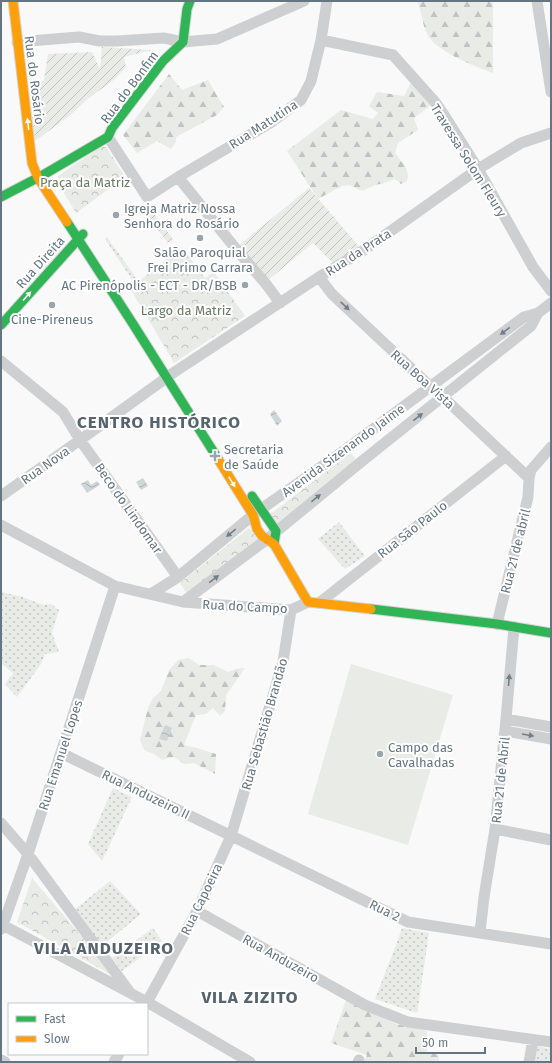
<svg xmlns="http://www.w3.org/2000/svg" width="552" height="1063" font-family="'Fira Sans',sans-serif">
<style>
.grass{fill:url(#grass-dots)}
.forest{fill:url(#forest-firs)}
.park{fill:url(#park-crowns)}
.garden{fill:url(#garden-furrows)}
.pitch{fill:#e8ebe6}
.water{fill:url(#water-waves)}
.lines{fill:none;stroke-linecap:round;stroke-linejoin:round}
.fast-casing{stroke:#d5d6d7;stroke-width:11}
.slow-casing{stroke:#d5d6d7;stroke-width:11}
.street{stroke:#cecfd0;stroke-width:11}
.fast{stroke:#30b455;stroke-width:9}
.slow{stroke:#ff9f0a;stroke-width:9}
.oneway{fill:#fff}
.oneway2{fill:#707f8b}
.poi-dot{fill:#99a4ac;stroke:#fff;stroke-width:1.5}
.labels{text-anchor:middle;stroke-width:4;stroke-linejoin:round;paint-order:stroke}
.street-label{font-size:13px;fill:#657683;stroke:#fff}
.park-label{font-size:13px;fill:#687a64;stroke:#fff}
.poi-label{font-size:13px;fill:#657683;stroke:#fff;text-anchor:start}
.district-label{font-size:17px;font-weight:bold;letter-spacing:1px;fill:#57646e;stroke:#fff}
</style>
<defs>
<pattern id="grass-dots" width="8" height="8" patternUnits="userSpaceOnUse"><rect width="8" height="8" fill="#e8ebe6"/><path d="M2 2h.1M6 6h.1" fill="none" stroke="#c0c3c0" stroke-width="1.8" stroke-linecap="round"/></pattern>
<pattern id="forest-firs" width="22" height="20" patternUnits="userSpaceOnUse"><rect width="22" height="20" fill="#e8ebe6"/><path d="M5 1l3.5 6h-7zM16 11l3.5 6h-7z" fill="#c0c3c0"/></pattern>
<pattern id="park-crowns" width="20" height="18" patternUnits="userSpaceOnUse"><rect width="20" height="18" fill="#e8ebe6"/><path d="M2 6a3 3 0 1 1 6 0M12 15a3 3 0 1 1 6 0" fill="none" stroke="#c0c3c0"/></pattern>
<pattern id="garden-furrows" width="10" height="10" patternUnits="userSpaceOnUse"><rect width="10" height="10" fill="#e8ebe6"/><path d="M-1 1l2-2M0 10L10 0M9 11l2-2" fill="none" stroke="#c0c3c0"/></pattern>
<pattern id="water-waves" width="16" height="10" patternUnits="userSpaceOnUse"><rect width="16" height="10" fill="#ced6d9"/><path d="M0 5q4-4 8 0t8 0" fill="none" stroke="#abb2b5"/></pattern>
</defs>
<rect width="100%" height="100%" fill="#f9f9f9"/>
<path class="grass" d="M107 237 137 279 133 281 105 239Z
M339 522 365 556 345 569 318 539Z
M1 592 23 597 43 605 51 604 59 610 52 633 59 652 45 654 41 664 17 697 5 684 13 673 1 663Z
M113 788 132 797 102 861 88 844Z
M110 881 141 914 102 946 74 910Z
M153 928 162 941 122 971 112 958Z
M402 928 429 933 417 1013 375 999 396 945Z
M537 1046 551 1049V1062H533Z"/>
<path class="forest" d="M417 1H493V73C476 67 435 51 427 34 422 24 422 11 417 1Z
M169 74 182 90 208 80 224 107 217 115 176 137V142L171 149 157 141 137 153 123 135Z
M411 82 431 105 414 118 418 130 398 143 395 153C401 161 411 170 407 181L401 184 395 179 385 183 375 185 362 191 349 185 342 186 318 199 287 151 341 110 373 119 378 113 369 106 377 92 404 96Z
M189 658 199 665H214L228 672 236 669 245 668 226 695 225 711 220 716 213 708 206 714 196 715 184 745 197 748 216 754 215 774 194 763 184 764 174 757 162 760 154 754 144 750 140 740 148 708 152 699 161 691 169 670 178 660Z
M346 1000 396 1024 427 1031V1052L439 1055V1062H364L367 1055 331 1043Z"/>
<path class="park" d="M101 147H106L125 177 76 213 58 183V177L59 175Z
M182 247 205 278 214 272 245 316 174 363 130 288Z
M351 453 357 461 277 524 270 514Z
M249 528 259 540 187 594 180 583Z
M32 878 117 978 17 922Z"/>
<path class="garden" d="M102 47 152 50 124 57 126 67 115 79 89 98 68 117 35 141 28 88 44 80 48 54 92 52 100 69Z
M309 188 361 249 336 266 313 243 267 281 238 246Z
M148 206 173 239 168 243 143 210Z"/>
<path class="pitch" d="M351 664 453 695 408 845 308 814Z"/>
<path class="water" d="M274 410 282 421 277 426 270 414Z
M143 478 148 486 141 490 136 482Z
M88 480 91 485 97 481 100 485 87 493 81 484Z
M165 725 172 728 167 741 159 739Z"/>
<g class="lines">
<defs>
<path id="fast" d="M1 197 43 175 108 137 112 128 163 61 183 42 187 9 190 1
M67 222 133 324 218 459
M1 325 83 234
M252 496 276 531 274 544
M371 609 497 624 551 633"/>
<path id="slow" d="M13 1 32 163 38 178 67 222
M218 459 253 515 257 529 262 536 274 544 308 602 371 609"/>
</defs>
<use href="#fast" class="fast-casing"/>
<use href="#slow" class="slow-casing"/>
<path class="street" d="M537 1 551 92
M321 40 393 55 435 102 444 115 478 169 533 267 551 291
M17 42 79 37 100 41H117L164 38 183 42 217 39 304 1
M108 137 147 197 178 177 270 123 301 100 311 81 321 40 327 1
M178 177 236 249 266 284 280 303
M319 277 332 294 431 387 443 397 529 478
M1 361 63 412 80 440 178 577
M1 496 80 440 173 373 319 277 364 250 478 169 521 143 551 133
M1 525 115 586 183 602 291 610 308 602
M151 594 178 577 253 515 349 447 524 317 538 313 551 303
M183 602 266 540 361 462 531 326 538 313
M319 603 506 456
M497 624 528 497 529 478 531 470 551 447
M506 719 551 727
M505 731 551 739
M61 753 408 922 551 944
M1 823 28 854 129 991
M495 829 551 840
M197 911 365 1005 408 1022 551 1042
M1 924 147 1002 250 1062
M1 929 3 925 28 854 115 586
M480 932 484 897 495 829 506 719 514 627
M146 1004 197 911 231 836 283 662 291 610
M1 1060 5 1062
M114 1062 119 1054
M358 1062 359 1060
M529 1062 533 1040"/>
<use href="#fast" class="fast"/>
<use href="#slow" class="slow"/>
</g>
<defs><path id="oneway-solid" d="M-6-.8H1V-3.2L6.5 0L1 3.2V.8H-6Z"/></defs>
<g class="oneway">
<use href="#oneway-solid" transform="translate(28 124) rotate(-97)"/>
<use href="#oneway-solid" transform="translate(27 296) rotate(-48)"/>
<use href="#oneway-solid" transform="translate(232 482) rotate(58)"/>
</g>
<g class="oneway2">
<use href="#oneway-solid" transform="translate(345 306) rotate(43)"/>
<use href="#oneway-solid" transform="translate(505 331) rotate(143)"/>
<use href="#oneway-solid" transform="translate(418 417) rotate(-38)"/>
<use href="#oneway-solid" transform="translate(316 498) rotate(-39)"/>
<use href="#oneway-solid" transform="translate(231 533) rotate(141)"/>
<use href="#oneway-solid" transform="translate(214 579) rotate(-37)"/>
<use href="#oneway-solid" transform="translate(509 680) rotate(-85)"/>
<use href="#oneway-solid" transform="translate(528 735) rotate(10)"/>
</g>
<g class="poi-dot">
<circle cx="116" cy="215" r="4"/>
<circle cx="200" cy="238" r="4"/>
<circle cx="245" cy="285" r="4"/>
<circle cx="52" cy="305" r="4"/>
<path d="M213 450h4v4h4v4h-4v4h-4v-4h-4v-4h4z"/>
<circle cx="380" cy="754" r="4"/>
</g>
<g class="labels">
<g class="street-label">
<text transform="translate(35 80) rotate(83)" y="5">Rua do Rosário</text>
<text transform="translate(129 87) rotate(-53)" y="5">Rua do Bonfim</text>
<text transform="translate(263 124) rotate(-33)" y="5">Rua Matutina</text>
<text transform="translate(469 160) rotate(58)" y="5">Travessa Solom Fleury</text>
<text transform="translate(358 252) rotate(-33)" y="5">Rua da Prata</text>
<text transform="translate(40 262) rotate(-48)" y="5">Rua Direita</text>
<text transform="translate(423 379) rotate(42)" y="5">Rua Boa Vista</text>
<text transform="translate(343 450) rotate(-36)" y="5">Avenida Sizenando Jaime</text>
<text transform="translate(45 465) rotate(-35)" y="5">Rua Nova</text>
<text transform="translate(129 508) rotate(55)" y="5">Beco do Lindomar</text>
<text transform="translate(412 529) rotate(-38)" y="5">Rua São Paulo</text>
<text transform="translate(515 551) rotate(-76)" y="5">Rua 21 de abril</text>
<text transform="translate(245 606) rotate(3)" y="5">Rua do Campo</text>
<text transform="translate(264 724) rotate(-74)" y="5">Rua Sebastião Brandão</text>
<text transform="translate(60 755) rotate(-72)" y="5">Rua Emanuel Lopes</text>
<text transform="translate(500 780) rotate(-84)" y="5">Rua 21 de Abril</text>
<text transform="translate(146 794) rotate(26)" y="5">Rua Anduzeiro II</text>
<text transform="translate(201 899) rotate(-64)" y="5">Rua Capoeira</text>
<text transform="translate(385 910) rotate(26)" y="5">Rua 2</text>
<text transform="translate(281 958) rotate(29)" y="5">Rua Anduzeiro</text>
</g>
<g class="park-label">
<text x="85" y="187">Praça da Matriz</text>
<text x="186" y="315">Largo da Matriz</text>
</g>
<g class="poi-label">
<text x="124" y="213">Igreja Matriz Nossa<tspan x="124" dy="15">Senhora do Rosário</tspan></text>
<text x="200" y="257" text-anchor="middle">Salão Paroquial<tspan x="200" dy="15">Frei Primo Carrara</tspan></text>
<text x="237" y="290" text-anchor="end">AC Pirenópolis - ECT - DR/BSB</text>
<text x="52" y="324" text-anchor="middle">Cine-Pireneus</text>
<text x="224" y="454">Secretaria<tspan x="224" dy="15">de Saúde</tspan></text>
<text x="388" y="752">Campo das<tspan x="388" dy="15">Cavalhadas</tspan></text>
</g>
<g class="district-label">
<text x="159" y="428">CENTRO HISTÓRICO</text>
<text x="104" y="954">VILA ANDUZEIRO</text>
<text x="250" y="1003">VILA ZIZITO</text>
</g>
</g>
<rect width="552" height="1063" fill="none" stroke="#657683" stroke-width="4"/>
<rect x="8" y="1003" width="140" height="52" fill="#ffffff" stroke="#c1c8cd"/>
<rect x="16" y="1016" width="20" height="6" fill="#30b455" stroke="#c1c8cd"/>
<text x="44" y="1023" font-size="12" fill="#657683">Fast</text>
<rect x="16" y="1036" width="20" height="6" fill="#ff9f0a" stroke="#c1c8cd"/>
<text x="44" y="1043" font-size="12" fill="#657683">Slow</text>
<path d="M416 1047v6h69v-6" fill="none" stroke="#657683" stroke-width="2"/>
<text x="422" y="1047" font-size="12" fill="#657683" stroke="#ffffff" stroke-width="3" paint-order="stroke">50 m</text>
</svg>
